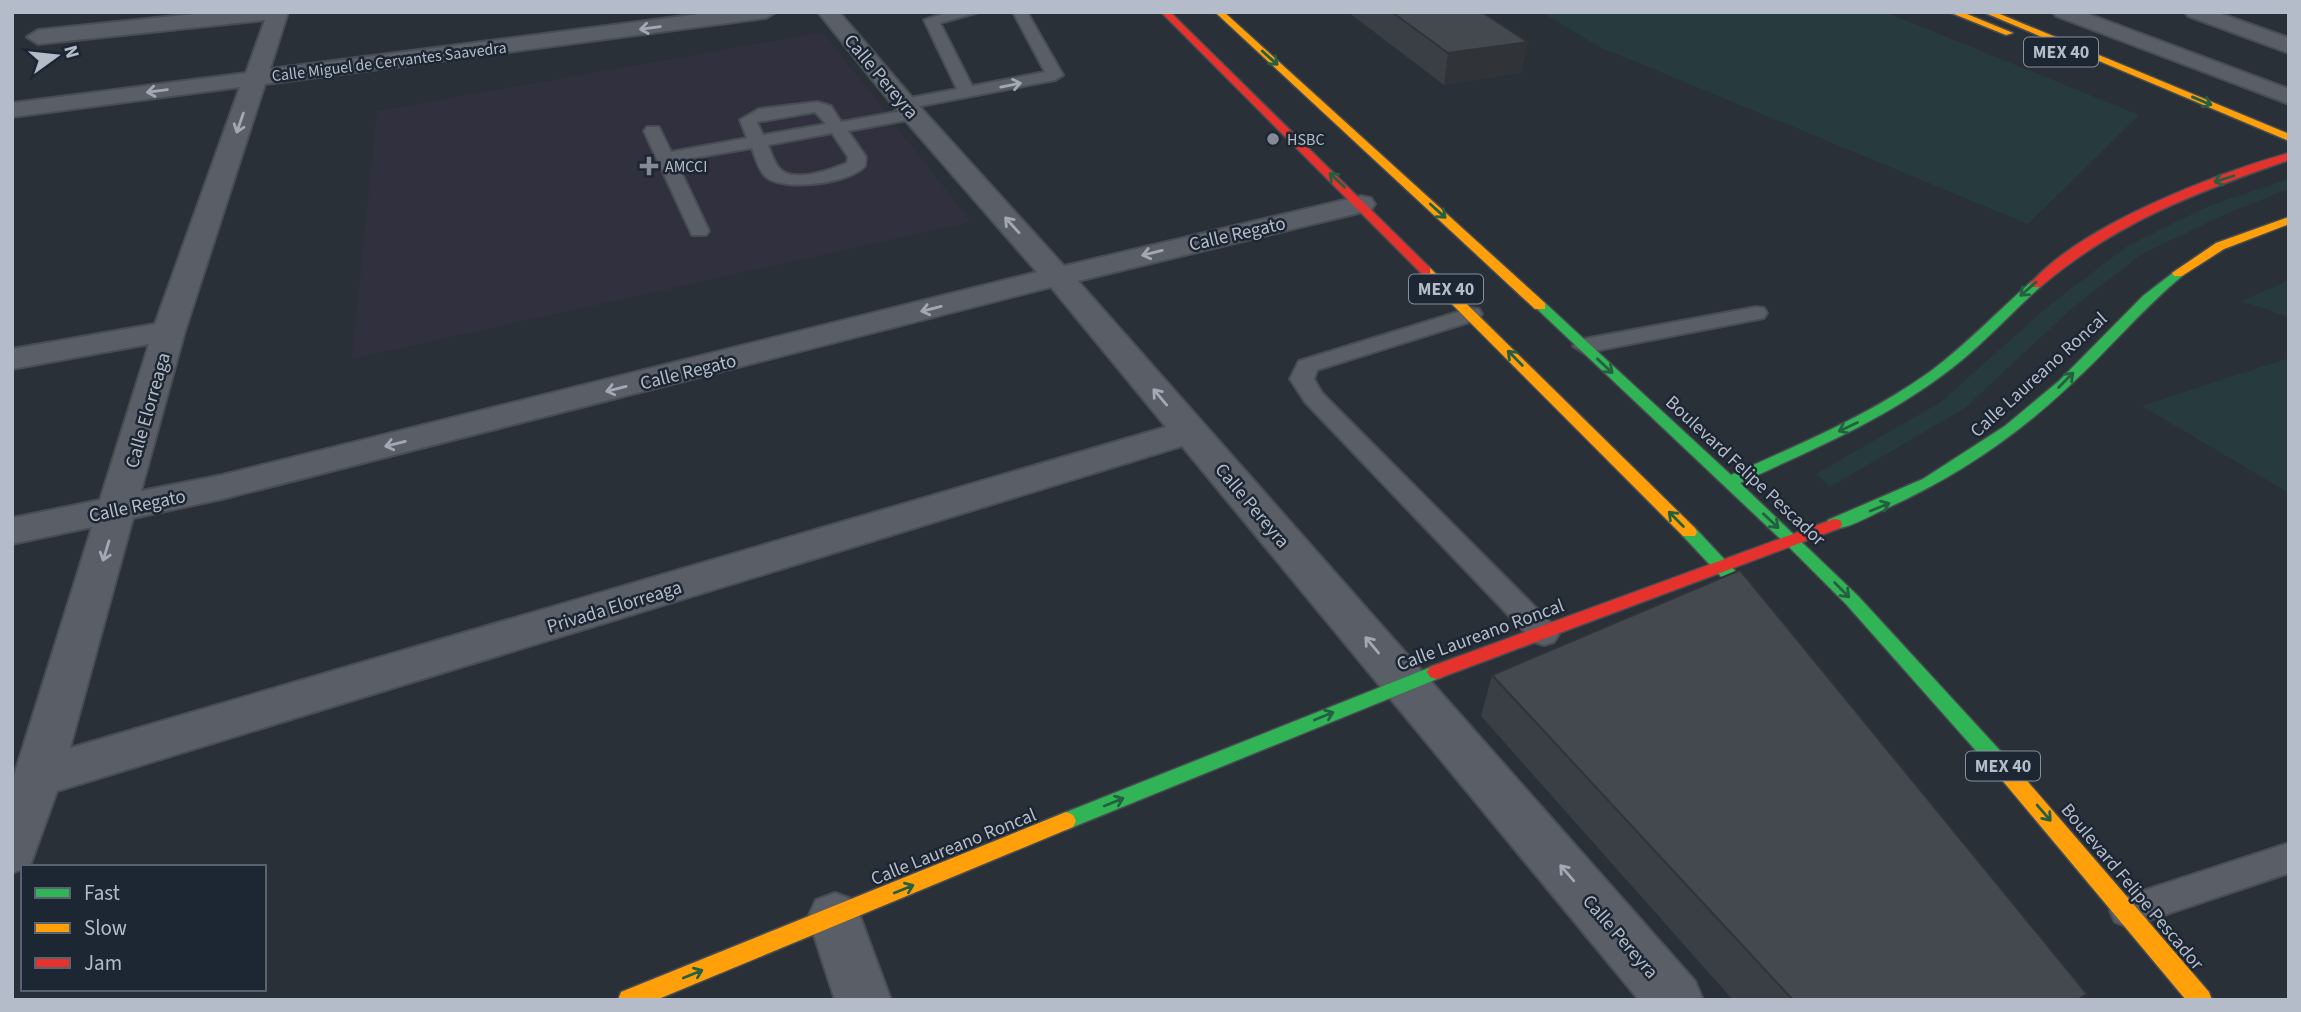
<svg xmlns="http://www.w3.org/2000/svg" width="2301" height="1012" font-family="'Source Sans 3',sans-serif">
<style>
.medical{fill:#31303e}
.green{fill:#273a3e}
.lines{fill:none;stroke-linecap:round;stroke-linejoin:round}
.lane-casing{stroke:#484c53;stroke-width:4}
.street-casing{stroke:#484c53;stroke-width:4}
.fast-casing{stroke:#484c53;stroke-width:3}
.slow-casing{stroke:#484c53;stroke-width:3}
.jam-casing{stroke:#484c53;stroke-width:3}
.lane{fill:#5a5e66;fill-rule:evenodd}
.street{fill:#5a5e66;fill-rule:evenodd}
.fast{fill:#30b455;fill-rule:evenodd}
.slow{fill:#ff9f0a;fill-rule:evenodd}
.jam{fill:#e5322d;fill-rule:evenodd}
.wall{fill:#3a3f45}
.shaded-wall{fill:#303338}
.building{fill:#444950;stroke:#303338;stroke-width:2}
.oneway{stroke:#a2a9b5}
.oneway2{stroke:#255f41}
.poi-dot{fill:#848b96;stroke:#1d2633;stroke-width:2.5}
.labels{text-anchor:middle;stroke-width:5;stroke-linejoin:round;paint-order:stroke}
.far-street-label{font-size:16px;fill:#b4bcc9;stroke:#1d2633}
.far-poi-label{font-size:16px;fill:#b4bcc9;stroke:#1d2633;text-anchor:start}
.shield{fill:#1d2633;stroke:#878f9c;stroke-width:2}
.shield-label{font-size:18px;font-weight:bold;fill:#b4bcc9}
.street-label{font-size:19px;fill:#b4bcc9;stroke:#1d2633}
</style>
<rect width="100%" height="100%" fill="#2a3038"/>
<path class="medical" d="M823 32 971 222 352 359 377 111Z"/>
<path class="green" d="M1541 12H1885L2139 115 2028 224 1600 47Z
M2289 179V189L2230 212 2142 254 2071 309 1965 408 1830 487 1816 474 1941 402 2052 303 2129 245 2211 205Z
M2289 280V317L2242 301Z
M2289 358V493L2142 406Z"/>
<g class="lines">
<defs>
<path id="lane" d="M949 12H979L940 23 972 86 1045 72 1013 12H1027L1063 75 1055 80 905 109 899 108V100L957 89 924 20Z
M817 102 831 106 841 122 913 109 921 114 913 119 848 131 866 157 865 166C851 183 784 192 766 177 759 171 755 157 752 148L676 161 709 231 706 235H692L644 131 647 127H659L671 152 747 138 740 120 759 109ZM815 112 826 124 763 135 757 122ZM832 133 848 157 847 163C832 169 796 183 781 170 775 165 771 153 768 145Z
M1756 307 1764 308 1767 313 1764 318 1584 353 1573 346 1584 339Z
M1471 308 1479 309 1482 314 1479 319 1317 370 1314 379 1322 393 1554 626 1559 634 1554 642 1544 645 1534 642 1305 402 1290 379 1299 361Z
M2289 843V873L2128 927 2115 922 2110 911 2115 900Z"/>
<path id="street" d="M214 12H288L270 69 715 12H776L766 18 265 84 185 331 141 491 222 475 1037 272 904 119 818 12H839L922 109 1064 266 1361 196 1371 198 1375 204 1371 210 1078 281 1695 981 1703 1000H1639L1182 446 57 791 30 866 12 873V782L92 527 12 544V518L100 500 149 344 12 369V349L155 324 240 87 12 117V103L246 73 265 20 38 44 27 37 38 30ZM1051 287 1166 427 70 748 133 518 222 499Z
M2053 12H2083L2289 89V104L2056 16Z
M2185 12H2216L2289 38V53L2188 16Z
M835 893 854 900 891 1000H835L808 917 816 900Z"/>
<path id="fast" d="M2178 269 2182 270V276C2141 310 2108 351 2068 387 2013 439 1952 479 1883 510 1869 516 1844 532 1828 528L1826 524 1828 520 1923 479 2005 426 2059 381 2143 296Z
M2036 280 2040 281V287C2007 317 1977 351 1940 377 1879 422 1809 451 1740 483L1858 596 2016 768 2019 774 2016 780 2009 782 2002 780 1846 604 1788 546 1534 306 1535 303H1545L1731 475C1800 444 1870 415 1931 371 1967 344 1998 311 2032 281Z
M1689 527 1695 528 1770 608 1773 612 1770 616H1758L1683 536 1681 532Z
M1436 665 1442 667 1445 672 1442 677 1073 827 1066 830 1059 827 1056 821 1059 815Z"/>
<path id="slow" d="M1215 12H1224L1545 303V309H1535Z
M1949 12H1962L2013 33 2006 35Z
M1983 12H1995L2289 134V141Z
M2289 217V224L2224 249 2182 276H2174L2172 273 2216 243Z
M1426 267 1430 268 1695 528 1697 532 1695 536H1683L1422 274V268Z
M2009 766 2016 768 2209 992 2212 1000H2186L2002 780 1999 774 2002 768Z
M1066 812 1073 815 1076 821 1073 827 656 1000H618L621 992Z"/>
<path id="jam" d="M1161 12H1170L1430 268V274H1422Z
M2289 153V160C2197 192 2115 223 2040 287H2032L2030 284C2080 226 2214 174 2289 153Z
M1834 519 1840 520 1842 524 1840 528 1442 677 1436 679 1430 677 1427 672 1430 667Z"/>
</defs>
<use href="#lane" class="lane-casing"/>
<use href="#street" class="street-casing"/>
<use href="#fast" class="fast-casing"/>
<use href="#slow" class="slow-casing"/>
<use href="#jam" class="jam-casing"/>
<use href="#lane" class="lane"/>
<use href="#street" class="street"/>
<use href="#fast" class="fast"/>
<use href="#slow" class="slow"/>
<use href="#jam" class="jam"/>
</g>
<path class="wall" d="M1348 12H1482L1528 42 1521 73 1444 85Z
M1492 675 2087 994 2081 1000H1733L1481 716Z"/>
<path class="shaded-wall" d="M1528 42 1521 73 1444 85 1448 53Z"/>
<path class="building" d="M1392 12H1482L1528 42 1448 53Z
M1740 570 2087 994 2077 1000H1793L1492 675Z"/>
<defs><path id="oneway-shaft" d="M-6 0H5M1.5-3L5.5 0L1.5 3" fill="none" stroke-width="1.6" stroke-linecap="round" stroke-linejoin="round" transform="scale(1.75)"/></defs>
<g class="oneway">
<use href="#oneway-shaft" transform="translate(650 28) rotate(172)"/>
<use href="#oneway-shaft" transform="translate(1011 85) rotate(-11)"/>
<use href="#oneway-shaft" transform="translate(157 91) rotate(173)"/>
<use href="#oneway-shaft" transform="translate(240 123) rotate(109)"/>
<use href="#oneway-shaft" transform="translate(1012 225) rotate(-132)"/>
<use href="#oneway-shaft" transform="translate(1152 253) rotate(166)"/>
<use href="#oneway-shaft" transform="translate(931 309) rotate(166)"/>
<use href="#oneway-shaft" transform="translate(616 389) rotate(166)"/>
<use href="#oneway-shaft" transform="translate(1160 397) rotate(-130)"/>
<use href="#oneway-shaft" transform="translate(395 444) rotate(166)"/>
<use href="#oneway-shaft" transform="translate(106 551) rotate(107)"/>
<use href="#oneway-shaft" transform="translate(1372 645) rotate(-130)"/>
<use href="#oneway-shaft" transform="translate(1567 873) rotate(-131)"/>
</g>
<g class="oneway2">
<use href="#oneway-shaft" transform="translate(1270 58) rotate(42)"/>
<use href="#oneway-shaft" transform="translate(2202 101) rotate(23)"/>
<use href="#oneway-shaft" transform="translate(2224 179) rotate(162)"/>
<use href="#oneway-shaft" transform="translate(1337 180) rotate(-136)"/>
<use href="#oneway-shaft" transform="translate(1438 211) rotate(42)"/>
<use href="#oneway-shaft" transform="translate(2028 289) rotate(139)"/>
<use href="#oneway-shaft" transform="translate(1515 358) rotate(-135)"/>
<use href="#oneway-shaft" transform="translate(1605 366) rotate(43)"/>
<use href="#oneway-shaft" transform="translate(2066 380) rotate(-45)"/>
<use href="#oneway-shaft" transform="translate(1848 427) rotate(155)"/>
<use href="#oneway-shaft" transform="translate(1880 507) rotate(-22)"/>
<use href="#oneway-shaft" transform="translate(1676 519) rotate(-135)"/>
<use href="#oneway-shaft" transform="translate(1771 521) rotate(43)"/>
<use href="#oneway-shaft" transform="translate(1842 590) rotate(45)"/>
<use href="#oneway-shaft" transform="translate(1324 716) rotate(-22)"/>
<use href="#oneway-shaft" transform="translate(1114 802) rotate(-22)"/>
<use href="#oneway-shaft" transform="translate(2044 813) rotate(49)"/>
<use href="#oneway-shaft" transform="translate(904 889) rotate(-22)"/>
<use href="#oneway-shaft" transform="translate(693 974) rotate(-22)"/>
</g>
<g class="poi-dot">
<circle cx="1273" cy="139" r="7"/>
<path d="M645.5 155.5h7v7h7v7h-7v7h-7v-7h-7v-7h7z"/>
</g>
<g class="labels">
<g class="far-street-label">
<text transform="translate(389 61) rotate(-7)" y="6">Calle Miguel de Cervantes Saavedra</text>
</g>
<g class="far-poi-label">
<text x="1287" y="145">HSBC</text>
<text x="665" y="172">AMCCI</text>
</g>
<g class="shield">
<rect x="2024" y="37.5" width="74" height="29" rx="5"/>
<rect x="1409" y="274.5" width="74" height="29" rx="5"/>
<rect x="1966" y="751.5" width="74" height="29" rx="5"/>
</g>
<g class="shield-label">
<text x="2061" y="58">MEX 40</text>
<text x="1446" y="295">MEX 40</text>
<text x="2003" y="772">MEX 40</text>
</g>
<g class="street-label">
<text transform="translate(882 76) rotate(50)" y="7">Calle Pereyra</text>
<text transform="translate(1237 233) rotate(-13)" y="7">Calle Regato</text>
<text transform="translate(688 371) rotate(-14)" y="7">Calle Regato</text>
<text transform="translate(2038 374) rotate(-42)" y="7">Calle Laureano Roncal</text>
<text transform="translate(147 410) rotate(-74)" y="7">Calle Elorreaga</text>
<text transform="translate(1746 470) rotate(43)" y="7">Boulevard Felipe Pescador</text>
<text transform="translate(137 505) rotate(-12)" y="7">Calle Regato</text>
<text transform="translate(1253 505) rotate(50)" y="7">Calle Pereyra</text>
<text transform="translate(614 606) rotate(-17)" y="7">Privada Elorreaga</text>
<text transform="translate(1480 634) rotate(-20)" y="7">Calle Laureano Roncal</text>
<text transform="translate(953 846) rotate(-22)" y="7">Calle Laureano Roncal</text>
<text transform="translate(2133 886) rotate(50)" y="7">Boulevard Felipe Pescador</text>
<text transform="translate(1621 936) rotate(49)" y="7">Calle Pereyra</text>
</g>
</g>
<rect width="2301" height="1012" fill="none" stroke="#b4bcc9" stroke-width="28"/>
<rect x="21" y="865" width="245" height="126" fill="#1d2633" stroke="#59626f" stroke-width="2"/>
<rect x="35" y="888" width="35" height="10" fill="#30b455" stroke="#59626f" stroke-width="2"/>
<text x="84" y="900" font-size="21" fill="#b4bcc9">Fast</text>
<rect x="35" y="923" width="35" height="10" fill="#ff9f0a" stroke="#59626f" stroke-width="2"/>
<text x="84" y="935" font-size="21" fill="#b4bcc9">Slow</text>
<rect x="35" y="958" width="35" height="10" fill="#e5322d" stroke="#59626f" stroke-width="2"/>
<text x="84" y="970" font-size="21" fill="#b4bcc9">Jam</text>
<g transform="translate(56 56) rotate(75)" stroke="#1d2633" stroke-width="5" paint-order="stroke">
<path d="M0-5L12 26L0 18L-12 26Z" fill="#b4bcc9"/>
<text y="-10" font-size="19" font-weight="bold" text-anchor="middle" fill="#b4bcc9">N</text>
</g>
</svg>
